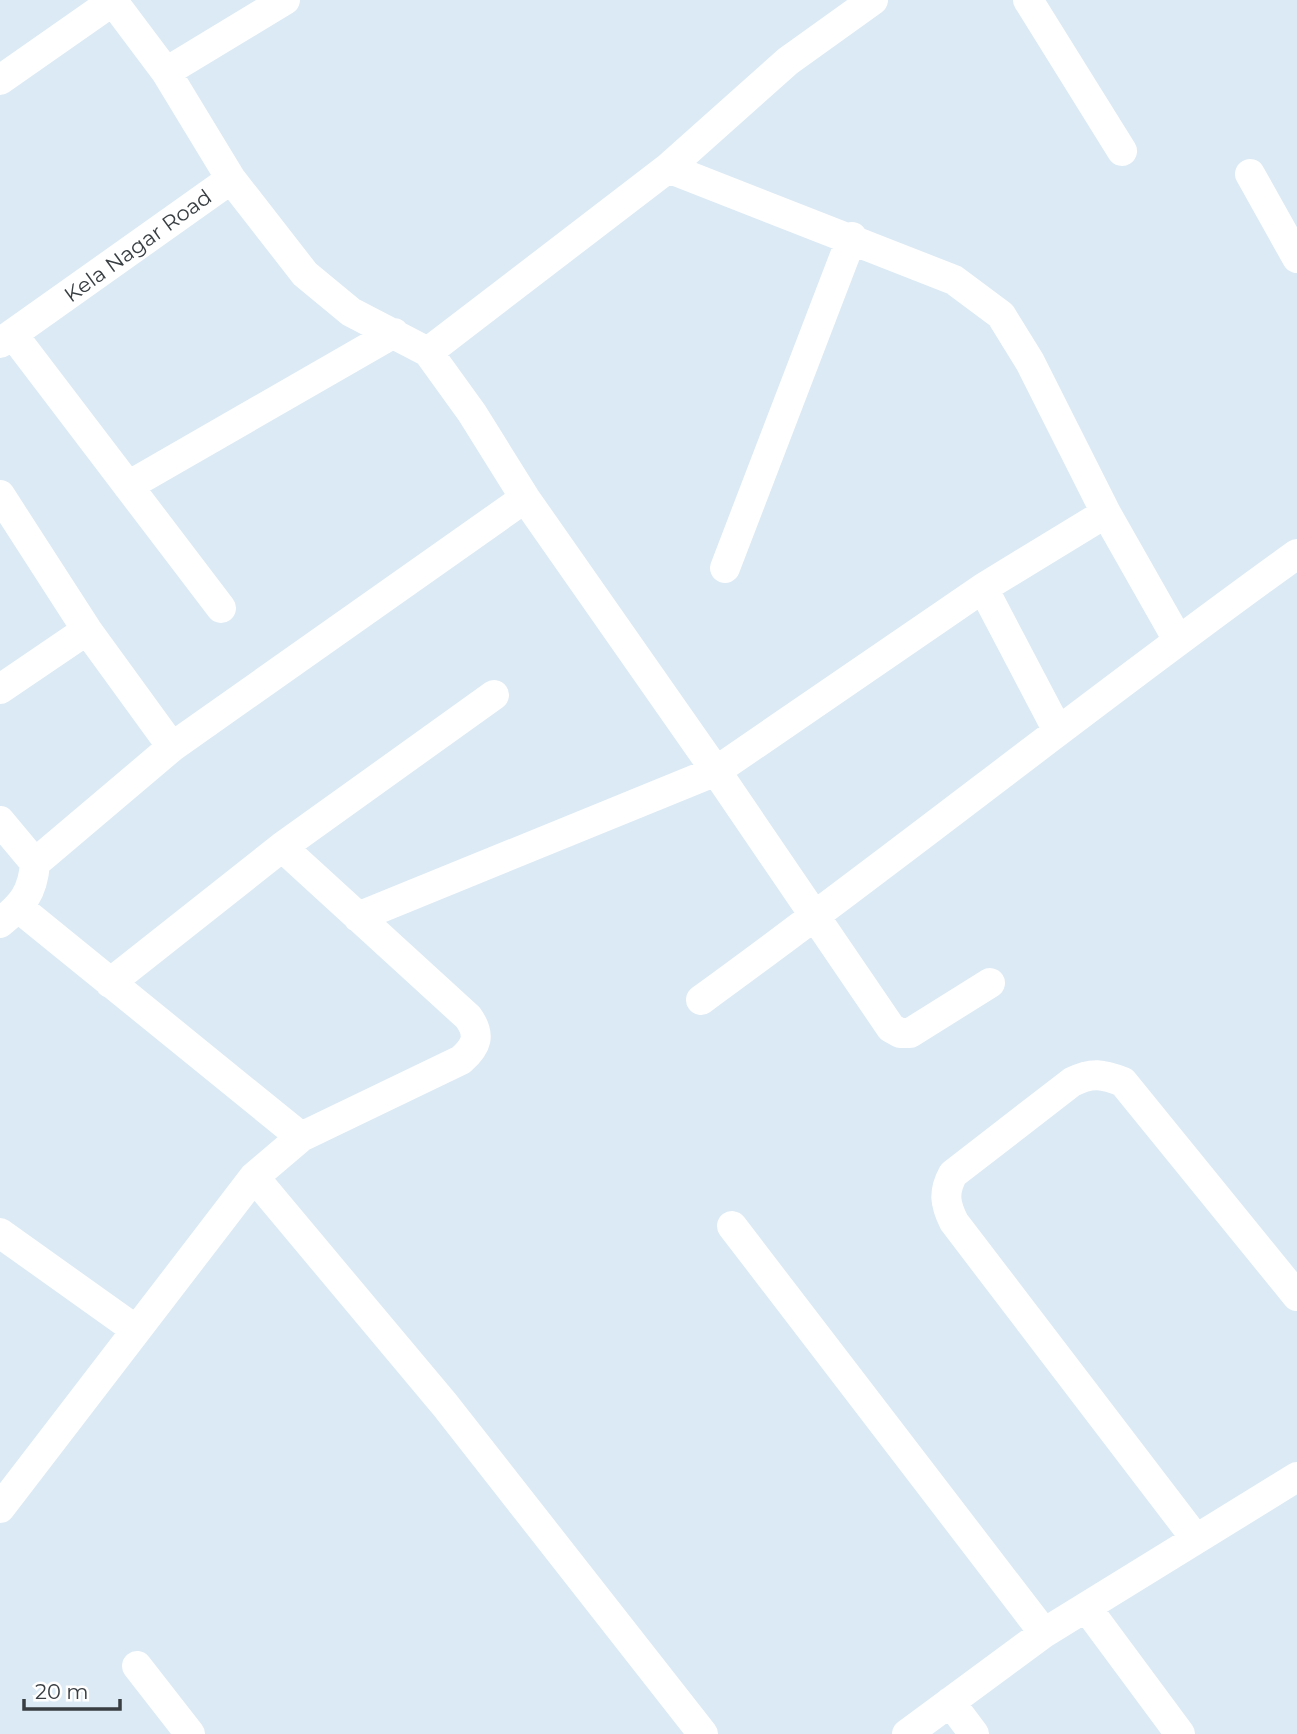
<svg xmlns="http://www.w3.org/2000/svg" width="1297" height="1734" font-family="Montserrat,sans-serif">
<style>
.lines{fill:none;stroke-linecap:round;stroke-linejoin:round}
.street{stroke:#fff;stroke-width:30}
.labels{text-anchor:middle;stroke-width:5;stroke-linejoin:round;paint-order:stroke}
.street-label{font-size:21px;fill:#383e42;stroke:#fff}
</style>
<rect width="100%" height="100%" fill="#dbeaf5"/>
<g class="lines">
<path class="street" d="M112 0 166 72
M873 0 788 61 668 168 954 280 1001 315 1030 362 1106 513 1178 640
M1028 0 1122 151
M0 80 113 1
M1250 174 1297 258
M231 179 305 274 351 312 428 352 472 413 525 498 716 771 983 588 1106 513
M14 336 221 608
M0 343 231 179 166 72 285 0
M428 352 668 168
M128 486 394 333
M0 495 87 630 172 747 525 498
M725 568 852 237
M983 588 1058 731
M0 689 87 630
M0 821 35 863 172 747
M282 847 494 695
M358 917 716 771 891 1028 900 1033H910L990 983
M0 923C22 905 33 893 35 863
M110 983 282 847 468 1017C481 1035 477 1046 461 1060L301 1137
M701 1000C902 854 1095 699 1297 554
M254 1177 445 1405 703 1734
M732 1226 1044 1633
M0 1233 136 1330
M0 1508 254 1177 301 1137 19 908
M1196 1539 954 1222C945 1204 943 1192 953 1174L1072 1082C1092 1072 1103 1074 1123 1082L1297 1296
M1086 1607 1180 1734
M137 1666 190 1734
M950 1702 974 1734
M907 1734 1044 1633 1297 1477"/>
</g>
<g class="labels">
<g class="street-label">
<text transform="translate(138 246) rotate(-36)" y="7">Kela Nagar Road</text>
</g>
</g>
<path d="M24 1699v10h96v-10" fill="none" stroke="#383e42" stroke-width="3.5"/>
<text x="35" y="1699" font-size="21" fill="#383e42" stroke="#ffffff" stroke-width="5" paint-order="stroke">20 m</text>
</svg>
